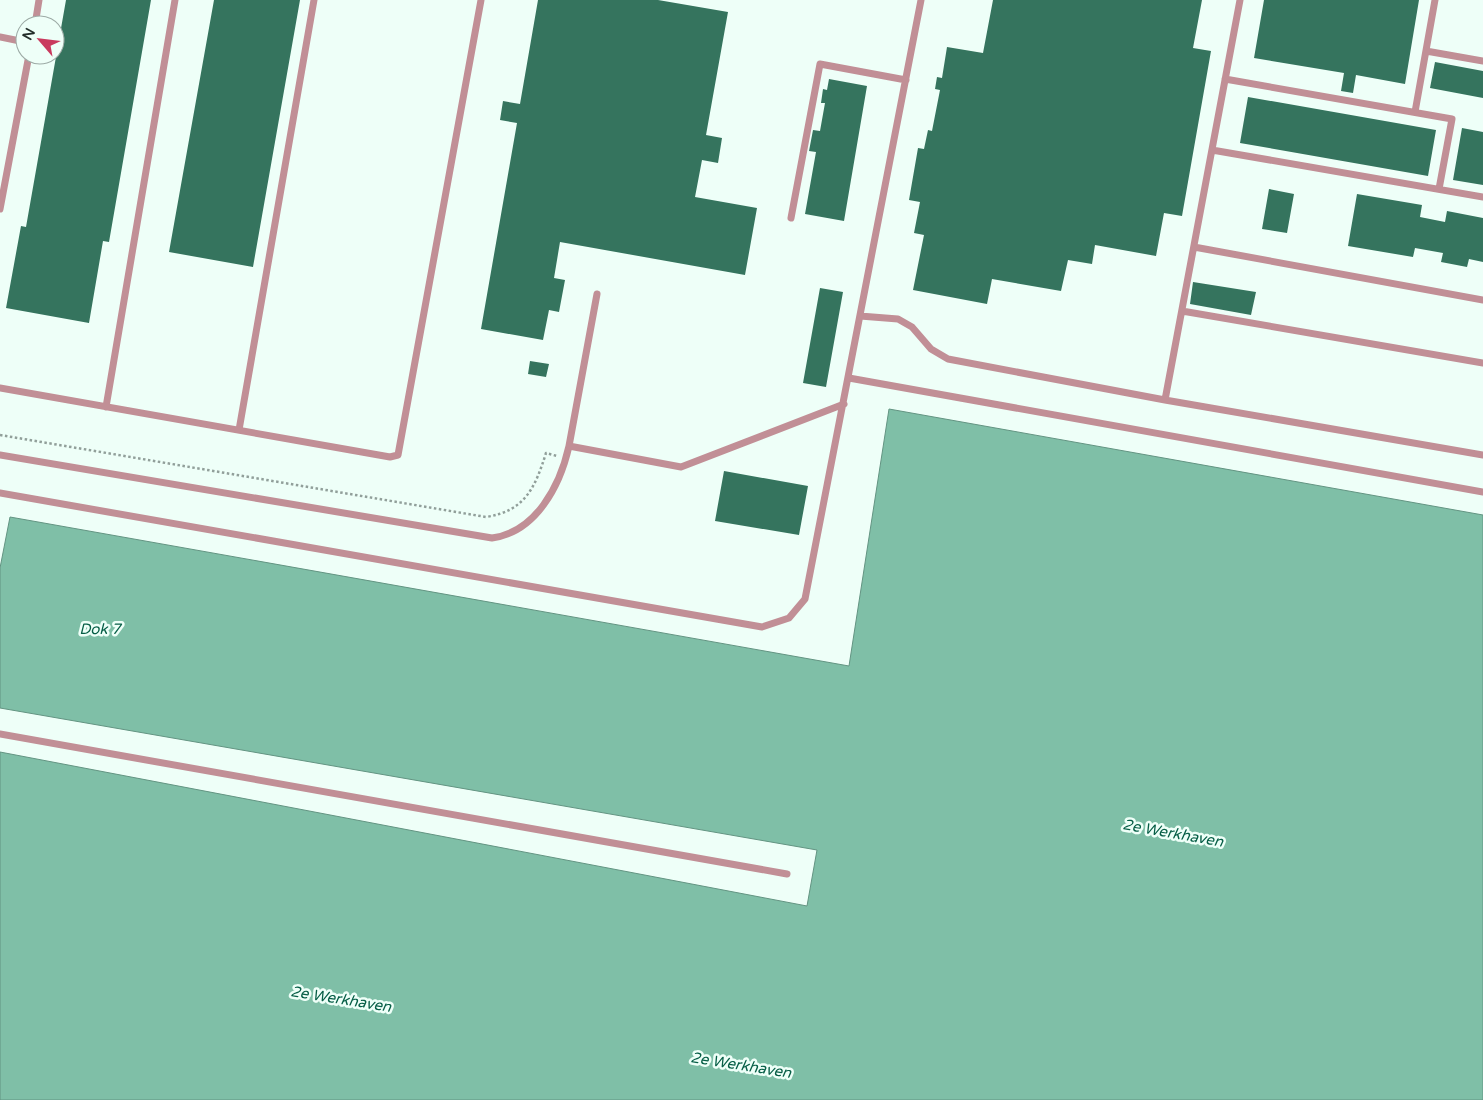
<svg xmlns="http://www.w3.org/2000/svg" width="1483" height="1100" font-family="'Varela Round',sans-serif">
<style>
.water{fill:#7fbfa7;stroke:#639482}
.building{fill:#35745e}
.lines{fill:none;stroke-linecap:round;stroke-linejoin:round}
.path{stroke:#919f9a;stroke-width:2.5;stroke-dasharray:2.5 2.5;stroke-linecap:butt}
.lane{stroke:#c18f96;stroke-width:7}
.labels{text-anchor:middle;stroke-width:5;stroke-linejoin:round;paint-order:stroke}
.water-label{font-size:15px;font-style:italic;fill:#065e46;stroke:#eefff8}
</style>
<rect width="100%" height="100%" fill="#eefff8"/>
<path class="water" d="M889 409 1483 515V1100H0V752L807 906 817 850 0 708V568L10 517 849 666Z"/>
<path class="building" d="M66 0H151L109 242 103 241 89 323 6 308 21 226 26 227Z
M214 0H300L253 267 169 252Z
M538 0H658L728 12 706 135 722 138 718 163 702 160 695 197 757 208 745 275 560 242 554 278 565 280 559 312 549 310 543 340 481 329 517 123 500 120 503 101 520 104Z
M993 0H1202L1193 48 1211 51 1182 216 1164 213 1156 256 1095 245 1092 264 1068 260 1061 291 992 279 987 304 913 290 924 235 914 233 920 202 909 200 918 148 924 149 928 130 932 131 940 90 935 89 937 77 942 78 947 47 983 53Z
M1264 0H1419L1405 84 1356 75 1353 93 1341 91 1344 73 1254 58Z
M1435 62 1483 71V98L1430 88Z
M829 79 867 86 844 221 805 214 816 152 809 151 813 130 820 131 825 103H821L823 89 827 90Z
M1248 97 1436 130 1428 176 1240 143Z
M1462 128 1483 132V185L1453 180Z
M1269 189 1294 194 1287 233 1262 229Z
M1357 194 1422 205 1420 217 1445 222 1447 211 1483 218V262L1469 259 1467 267 1441 262 1443 253 1415 248 1413 257 1348 246Z
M1193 282 1256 292 1251 315 1190 304Z
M820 288 843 292 826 387 803 383Z
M530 361 549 364 546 377 528 374Z
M724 471 808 486 799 535 715 521Z"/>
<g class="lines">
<path class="path" d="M0 435 486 517C525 511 535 488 546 453L557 456"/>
<path class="lane" d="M35 25 39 0
M0 37 25 42
M1426 51 1483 61
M1225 79 1452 119 1439 189
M1415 112 1435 0
M1212 150 1483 197
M0 209 29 55
M791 218 820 64 906 80
M1194 247 1483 300
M1182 311 1483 363
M860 316 898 319 912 327 931 349 948 359 1165 400 1483 455
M849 378 1483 492
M0 388 390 457 398 455 481 0
M1165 400 1240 0
M106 407 175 0
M239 430 314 0
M569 446 597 294
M0 455 492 538C536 532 560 486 569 446L681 467 844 404
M0 493 762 627 789 618 805 599 921 0
M0 734 787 874"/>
</g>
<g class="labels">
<g class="water-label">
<text x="100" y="634">Dok 7</text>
<text transform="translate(1173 833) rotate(10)" y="5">2e Werkhaven</text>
<text transform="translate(341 999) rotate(9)" y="5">2e Werkhaven</text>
<text transform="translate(741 1065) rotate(9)" y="5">2e Werkhaven</text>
</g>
</g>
<g transform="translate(40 40) rotate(298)"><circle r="24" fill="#eefff8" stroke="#9daba6"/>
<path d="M0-4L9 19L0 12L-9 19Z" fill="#c93a5e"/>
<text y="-8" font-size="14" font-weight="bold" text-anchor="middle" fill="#232e2a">N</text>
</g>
</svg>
